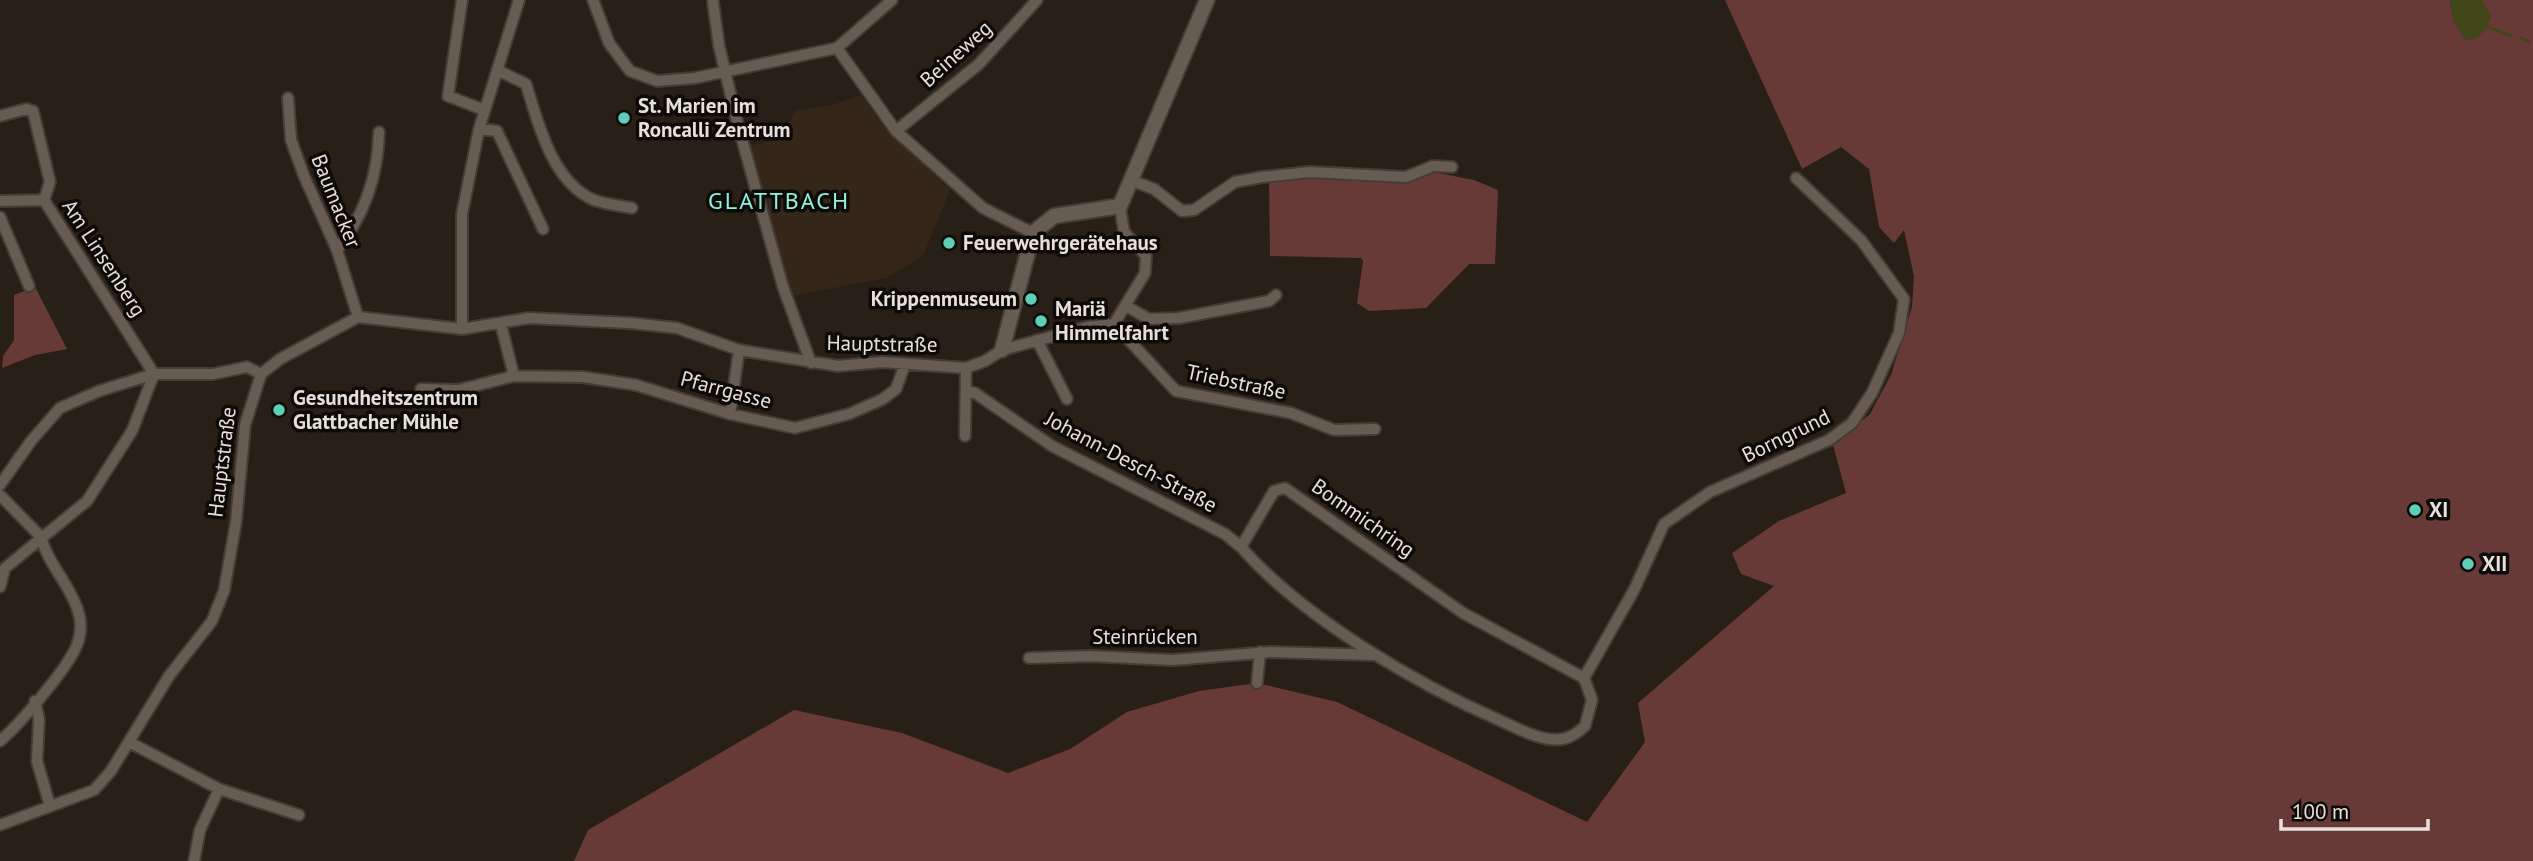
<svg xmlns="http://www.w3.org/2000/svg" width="2533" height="861" font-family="'PT Sans',sans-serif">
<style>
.built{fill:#342719}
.green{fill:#683a37}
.water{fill:#424518}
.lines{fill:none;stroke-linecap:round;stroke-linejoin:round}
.stream{stroke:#424518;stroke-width:2.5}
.minor-casing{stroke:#443d37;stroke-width:14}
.tertiary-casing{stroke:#443d37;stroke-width:18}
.minor{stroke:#675c52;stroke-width:10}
.tertiary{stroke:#675c52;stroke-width:14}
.poi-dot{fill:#5eceb8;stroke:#0e0a07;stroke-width:2.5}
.labels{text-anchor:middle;stroke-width:7;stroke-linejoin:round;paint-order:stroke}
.street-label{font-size:21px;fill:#e6e0da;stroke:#0e0a07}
.poi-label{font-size:21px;font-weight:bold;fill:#e6e0da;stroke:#0e0a07;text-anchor:start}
.quarter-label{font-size:24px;letter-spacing:2px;fill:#8ef2dc;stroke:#0e0a07}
</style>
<rect width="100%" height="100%" fill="#282016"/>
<path class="built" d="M861 95 882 125 950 190 923 256 886 278 792 296 748 146 790 137 788 124 795 111 832 105Z"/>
<path class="green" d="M1725 0H2533V861H574L588 830 794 710 902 733 1008 773 1070 749 1127 712 1199 691 1257 683 1337 702 1587 822 1645 742 1638 703 1774 586 1741 574 1732 553 1779 521 1846 493 1833 445 1870 414 1891 375 1912 307 1914 276 1904 230 1894 243 1879 227 1869 169 1841 147 1802 169Z
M1433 172 1474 180 1498 190 1495 264H1469L1426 308 1369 311 1357 303 1363 261 1361 258 1270 256 1269 178 1415 181V176Z
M35 287 67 349 35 355 2 368 3 356 14 340V295Z"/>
<path class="water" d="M2449 0H2482L2491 16 2488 27 2476 39 2465 40 2454 23Z"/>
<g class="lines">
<path class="stream" d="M2488 27 2512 36
M2521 38 2529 41"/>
<defs>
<path id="minor" d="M462 0 448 96 484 110
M593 0 609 43 630 71 657 81 695 78 837 48 892 0
M713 2 719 46 738 125 783 287 811 363
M837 48 896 131 983 208 1033 233
M497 70 526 84C538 123 552 182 594 200 606 204 620 206 632 208
M288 98 291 140 304 176 337 250 358 317
M0 116 26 109 33 111 50 182 44 200
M479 129 497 131 543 229
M896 131 979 64 1037 0
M1133 181 1154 189 1182 211 1194 210 1235 182 1262 177 1310 172 1406 177 1433 166 1452 167
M0 201 44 200 154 374
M0 217 29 286
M337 250C364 216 378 176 379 132
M1126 306 1149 319 1179 318 1269 301 1276 295
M1114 324 1176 391 1291 413 1334 430 1375 429
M501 325 514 376 583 377 636 385 730 414 795 428 849 414 883 399 896 389 905 364
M462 329V214L479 129 519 0
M1037 340 1067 399
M421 389 458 390 514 376
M966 391 975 393 1052 446 1225 534 1241 547
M730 414 739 350
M965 436 966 368
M0 485 31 441 60 408 99 391 154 374H213L247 367 261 374
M1285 488 1463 613 1584 678 1592 700 1585 726C1578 732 1571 738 1562 739 1542 742 1519 729 1501 721 1416 684 1302 617 1241 547L1274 491Z
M0 495 41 537
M0 587 5 568 87 501 132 431 154 374
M1029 658 1090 656 1173 660 1270 652 1375 655
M1584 678 1634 590 1664 524 1710 492 1829 440 1852 423 1872 393 1899 333 1904 299 1861 240 1796 178
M1257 683 1260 652
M35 701 39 719 37 761 50 806
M0 741C19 725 68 668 77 645 82 632 82 621 77 608 68 582 48 564 41 537
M129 742 219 789 299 815
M0 825 94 790 111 771 169 676 212 621 224 591 236 522 245 425 261 374 280 359 358 317 462 329 529 318 630 323 677 328 739 350 838 366 882 362 966 368 985 361 1002 350 1087 327 1114 324 1145 273 1146 256 1124 232 1120 206
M194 861 200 830 219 789"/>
<path id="tertiary" d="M1002 350 1033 233 1054 216 1120 206 1207 0"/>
</defs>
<use href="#minor" class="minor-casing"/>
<use href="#tertiary" class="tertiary-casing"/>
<use href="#minor" class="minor"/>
<use href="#tertiary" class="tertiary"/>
</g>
<g class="poi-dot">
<circle cx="624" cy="118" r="7"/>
<circle cx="949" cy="243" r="7"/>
<circle cx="1031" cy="299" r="7"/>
<circle cx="1041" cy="321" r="7"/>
<circle cx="279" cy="410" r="7"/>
<circle cx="2415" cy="510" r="7"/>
<circle cx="2468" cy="564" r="7"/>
</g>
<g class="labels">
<g class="street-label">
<text transform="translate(956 54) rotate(-42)" y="7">Beineweg</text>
<text transform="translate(336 201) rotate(68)" y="7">Baumacker</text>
<text transform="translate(104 258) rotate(57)" y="7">Am Linsenberg</text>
<text transform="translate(882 344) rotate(1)" y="7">Hauptstraße</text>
<text transform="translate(1236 382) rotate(12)" y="7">Triebstraße</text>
<text transform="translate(726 390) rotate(15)" y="7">Pfarrgasse</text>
<text transform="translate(1786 436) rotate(-26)" y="7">Borngrund</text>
<text transform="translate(222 462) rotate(-83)" y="7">Hauptstraße</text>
<text transform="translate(1131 462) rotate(28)" y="7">Johann-Desch-Straße</text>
<text transform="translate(1363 518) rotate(35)" y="7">Bommichring</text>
<text x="1145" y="644">Steinrücken</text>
</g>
<g class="poi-label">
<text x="638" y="113">St. Marien im<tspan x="638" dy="24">Roncalli Zentrum</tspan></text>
<text x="963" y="250">Feuerwehrgerätehaus</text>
<text x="1017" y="306" text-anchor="end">Krippenmuseum</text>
<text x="1055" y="316">Mariä<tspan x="1055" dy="24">Himmelfahrt</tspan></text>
<text x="293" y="405">Gesundheitszentrum<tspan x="293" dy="24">Glattbacher Mühle</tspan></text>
<text x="2429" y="517">XI</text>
<text x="2482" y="571">XII</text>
</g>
<g class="quarter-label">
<text x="779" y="209">GLATTBACH</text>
</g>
</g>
<path d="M2281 819v10h147v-10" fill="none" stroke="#e6e0da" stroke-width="3.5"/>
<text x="2292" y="819" font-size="21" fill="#e6e0da" stroke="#0e0a07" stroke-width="5" paint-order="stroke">100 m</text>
</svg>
